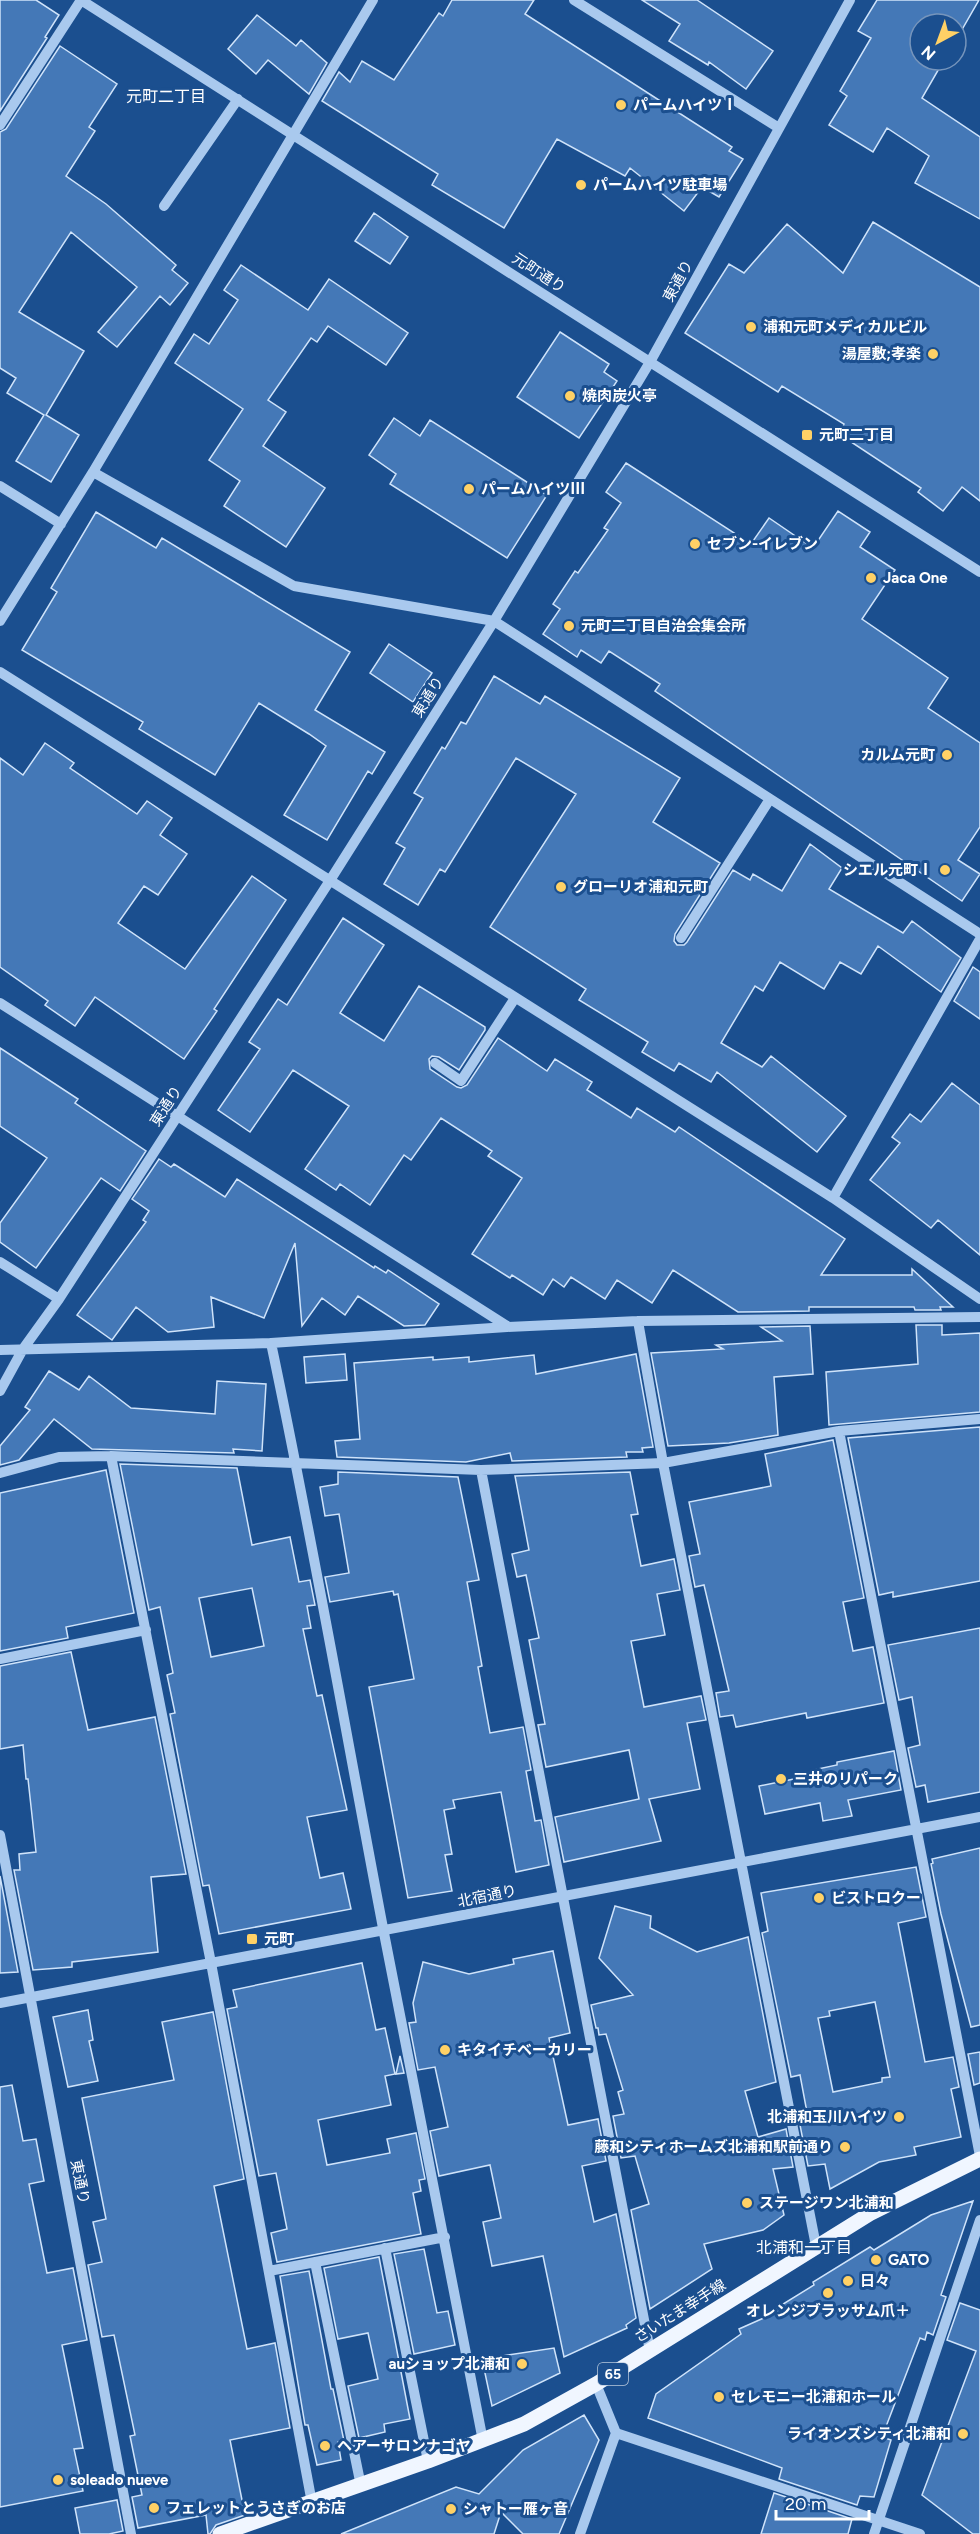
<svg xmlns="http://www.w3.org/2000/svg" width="980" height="2534" font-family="Figtree,'Noto Sans JP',sans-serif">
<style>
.building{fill:#4478b7;stroke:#cfe3fa;stroke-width:1.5;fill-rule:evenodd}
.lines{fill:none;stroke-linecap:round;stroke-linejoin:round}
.minor{stroke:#a9c9ee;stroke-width:10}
.major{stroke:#f0f6ff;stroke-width:15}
.poi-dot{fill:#ffd166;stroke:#1b4f8f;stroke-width:2}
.labels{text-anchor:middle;stroke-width:6;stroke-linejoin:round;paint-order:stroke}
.shield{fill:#1b4f8f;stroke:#bbcadd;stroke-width:1.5}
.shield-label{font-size:14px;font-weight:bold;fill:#fff}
.poi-label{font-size:15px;font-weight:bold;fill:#fff;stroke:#1b4f8f;text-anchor:start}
.street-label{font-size:15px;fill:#fff;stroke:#1b4f8f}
.neighbourhood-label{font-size:16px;fill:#fff;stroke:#1b4f8f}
</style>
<rect width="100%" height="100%" fill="#1b4f8f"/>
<path class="building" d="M0 0H36L59 15 45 37 47 38 0 111Z
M452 0H534L525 14 732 147 729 151 743 159 719 197 702 187 684 211 630 168 625 176 557 139 504 228 432 185 438 174 322 101 339 72 350 82 362 61 394 80 439 13 443 16Z
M642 0H697L773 51 746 89 709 62 708 65 669 41 680 24Z
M877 0H979L956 40V24H920V60H944L922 98 980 137V219L915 183 929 156 887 128 873 152 829 125 847 96 840 91 871 38 858 31Z
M257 15 296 46 301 40 327 63 309 94 268 60 256 74 228 49Z
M60 46 117 84 89 127 95 131 66 176 106 204 176 265 172 270 188 283 170 305 160 296 117 347 98 332 137 287 71 232 19 312 84 351 46 415 79 435 51 482 16 461 44 415 7 393 16 378 0 368V132L6 129Z
M374 213 408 237 390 264 355 241Z
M873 222 980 287V501L962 487 943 511 918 492 921 488 839 434 844 424 782 386 778 392 685 333 729 264 744 273 787 224 843 273Z
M241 265 308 310 329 279 408 333 386 365 328 326 317 342 311 338 268 400 286 412 263 446 325 488 286 547 224 506 240 481 209 460 243 409 175 363 194 334 209 344 238 300 224 290Z
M560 332 609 364 604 372 617 381 579 438 517 397Z
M394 418 420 436 430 420 547 495 507 558 390 484 396 474 369 455Z
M626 463 751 544 769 518 813 548 838 511 870 532 860 547 895 570 862 619 948 678 928 708 980 743V827L958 860 980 874 962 901 655 691 660 684 609 651 601 663 581 650 577 657 543 634 560 609 553 604 575 571 578 573 608 530 604 528 621 503 606 492Z
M96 512 156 548 162 538 350 652 315 710 385 752 372 774 368 771 327 840 284 815 326 746 309 734 259 703 215 775 139 729 143 722 22 650 57 592 51 588Z
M389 644 432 673 413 702 370 673Z
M494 676 540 704 545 696 680 778 653 822 720 863 675 934 674 941 677 945H684L687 942 733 870 750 880 753 874 782 891 810 844 842 868 829 889 903 933 912 921 961 958 941 992 878 946 861 974 840 962 824 989 780 962 763 991 755 986 721 1043 762 1067 771 1056 846 1116 817 1152 717 1072 711 1082 679 1063 674 1071 642 1052 648 1042 579 1000 586 989 490 927 576 794 516 758 445 872 440 869 418 905 384 884 405 848 396 843 423 798 414 793 442 747 445 749 461 722 466 724Z
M45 743 74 763 70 768 137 814 147 801 172 818 160 835 187 854 158 895 144 886 118 923 185 969 252 876 286 900 214 1009 217 1011 184 1059 95 997 75 1026 45 1005 48 1001 0 967V758L23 775Z
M343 918 384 945 340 1013 384 1041 419 986 485 1027V1030L459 1070 439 1057 432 1056 429 1059 430 1069 457 1087 461 1088 467 1085 498 1038 547 1071 555 1059 592 1082 587 1090 631 1118 637 1108 675 1132 679 1127 845 1239 821 1275H912V1269L953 1307H940L941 1310H915L914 1307H809V1311L738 1312 673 1270 652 1303 617 1280 605 1299 571 1277 564 1287 553 1279 543 1295 512 1275 510 1278 472 1254 522 1178 488 1156 492 1151 441 1118 411 1160 404 1155 370 1205 340 1184 336 1190 305 1169 349 1106 293 1070 250 1132 218 1110 260 1049 249 1042 278 999 287 1005Z
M973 967 980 972V1019L954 1001Z
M0 1048 78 1099 75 1103 146 1151 120 1191 101 1178 36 1268 0 1242V1223L47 1158 0 1126Z
M952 1083 980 1105V1255L938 1220 931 1228 870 1180 900 1143 892 1137 910 1114 921 1122Z
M159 1159 171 1167 174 1164 225 1197 237 1179 374 1268 375 1266 386 1273 388 1270 439 1304 425 1325 404 1326 358 1296 345 1315 322 1298 302 1326 295 1243 264 1318 211 1297 214 1327 168 1332 136 1307 112 1340 77 1315 146 1222 143 1220 149 1211 132 1199Z
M916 1325H942V1335L980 1333V1412L829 1425 826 1372 918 1364Z
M810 1326 813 1374 774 1377 778 1435 729 1443 668 1446 651 1353 723 1349 716 1345 782 1341 761 1327Z
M345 1354 347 1380 306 1383 304 1357Z
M636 1354 653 1447 642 1448 643 1452H626L627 1457 512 1461 510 1453 466 1462 337 1457 335 1441 360 1439 354 1363 433 1357V1360L469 1357V1362L534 1355 536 1374Z
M49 1371 79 1390 89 1376 131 1408 215 1414 217 1381 266 1384 262 1451 233 1449 234 1453 92 1449 54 1419 19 1460 0 1465V1446L30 1410 25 1407Z
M980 1427V1581L893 1597V1592L879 1595 848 1438Z
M833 1440 864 1598 843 1602 853 1651 873 1647 884 1703 807 1718 806 1713 736 1727 733 1715 720 1717 716 1693 729 1691 704 1585 695 1587 689 1556 700 1554 689 1502 771 1486 765 1454Z
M120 1464 237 1468 252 1545 290 1537 299 1582 310 1580 315 1605 307 1606 311 1628 303 1629 317 1696 322 1695 347 1810 307 1817 320 1878 343 1873 351 1909 219 1934 209 1885 203 1886 170 1714 175 1713 167 1675 173 1673 160 1607 149 1610ZM252 1588 264 1646 211 1657 199 1598Z
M106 1470 134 1613 66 1627 68 1638 0 1651V1493Z
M338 1472 458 1477 479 1580 467 1582 482 1666 478 1667 490 1733 523 1727 531 1770 526 1771 535 1821 541 1820 549 1865 516 1872 501 1792 453 1800 455 1808 444 1810 452 1854 445 1855 452 1891 408 1898 369 1687 414 1679 398 1594 394 1595 393 1591 330 1602 325 1577 349 1573 339 1514 325 1516 320 1487 338 1484Z
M630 1472 638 1514 631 1515 641 1566 674 1559 680 1590 657 1594 665 1635 631 1641 644 1707 701 1696 706 1720 687 1723 700 1789 649 1799 661 1841 564 1862 555 1817 639 1799 629 1750 546 1767 538 1725 545 1724 529 1640 539 1638 526 1575 517 1577 512 1554 529 1550 515 1476Z
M980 1628V1792L928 1802 925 1785 916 1787 908 1748 920 1745 912 1697 899 1700 888 1645Z
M71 1652 88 1730 155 1717 186 1874 151 1877 158 1952 72 1962V1967L33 1970 14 1870H20L19 1854 36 1852 28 1779H26L23 1745 0 1749V1666Z
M894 1751 901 1790 848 1800 852 1816 823 1821 820 1803 765 1814 759 1786 814 1775 813 1770 837 1765V1762Z
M980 1848V2025L971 2027 941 1914 931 1864 933 1863 932 1859Z
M916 1867 926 1917 898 1923 925 2062 953 2057 959 2087 951 2089 961 2137 914 2147 916 2155 879 2162 830 2189 825 2164 808 2166 800 2125 809 2123 800 2075 791 2077 762 1933 768 1931 761 1893ZM875 2002 890 2077 882 2078V2082L833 2092 818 2018 830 2016 829 2011Z
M0 1876 18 1972 0 1973Z
M615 1906 651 1916 650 1928 697 1952 748 1937 776 2082 745 2091 758 2137 786 2129 793 2167 773 2169 784 2215 763 2230 704 2244 712 2269 650 2309 631 2210 649 2204 635 2156 621 2158 613 2116 624 2114 618 2092 623 2090 606 2034 599 2035 598 2028H596L591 2005 633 1995 599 1958Z
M553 1951 570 2033 549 2038 568 2125 598 2119 606 2161 582 2166 594 2222 616 2214 636 2318 626 2325 627 2328 564 2357 543 2256 492 2266 483 2222 501 2218 490 2165 439 2176 430 2131 448 2127 435 2067 418 2070 409 2023 416 2022 413 2003 423 1962 469 1974 514 1964 513 1959Z
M362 1963 376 2030 385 2028 395 2074 385 2076 391 2105 318 2120 327 2165 390 2153 387 2139 416 2133 425 2179 419 2180 421 2191 413 2193 421 2234 277 2262 271 2233 287 2229 276 2173 259 2176 227 2009 237 2007 233 1990Z
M88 2010 93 2040 89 2041 98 2081 68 2087 53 2017Z
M213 2012 244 2179 214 2186 247 2349 275 2343 290 2428 230 2440 245 2515 216 2525 210 2534H208L206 2515 138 2528 132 2497 142 2495 130 2436 135 2435 114 2335 102 2337 88 2265 102 2262 93 2222 106 2219 82 2098 174 2080 162 2022Z
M980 2052V2083L974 2085 968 2054Z
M400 2056 404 2073 396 2074Z
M12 2085 23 2141 36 2139 44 2181 29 2184 47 2273 73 2268 87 2340 62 2345 83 2448 74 2449 83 2491 0 2507V2087Z
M973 2201 941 2295 946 2297 933 2335 927 2332 925 2340 920 2338 882 2437 891 2440 874 2497 860 2496 857 2505 779 2479 782 2468 648 2418 656 2394 741 2334 739 2329 777 2312 775 2309 814 2285 813 2282 870 2247 874 2250 931 2215Z
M424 2249 437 2313 448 2311 455 2345 414 2354 394 2254Z
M379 2257 410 2419 384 2424 385 2432 359 2438 348 2386 378 2379 368 2333 338 2339 324 2268Z
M309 2271 331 2389H333L344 2441 338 2442 341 2460 317 2465 308 2425H305L280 2276Z
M960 2303 980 2310V2534H973L922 2495 976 2351 947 2340Z
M554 2348 560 2373 492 2406 482 2359Z
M584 2415 599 2440 559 2534H523L501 2512 494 2534H341L456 2487 479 2494 523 2450Z
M774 2493 852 2519 848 2534H761Z
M117 2500 123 2531 109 2534H80L75 2508Z"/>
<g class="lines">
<path class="minor" d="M81 0 980 572
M574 0 779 128
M0 125 81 0
M164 206 238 99
M93 472 294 586 494 621 980 934
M0 486 61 524
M0 621 93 472 373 0
M0 672 833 1198 980 1299
M681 938 770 799
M0 1003 507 1326
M435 1063 461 1081 515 998
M833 1198 980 939
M0 1262 59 1299
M638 1321 663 1463 816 2246
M271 1343C312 1537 346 1733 383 1928 416 2099 451 2269 483 2441
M0 1350 271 1343 507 1327 638 1321 980 1317
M0 1391 23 1349 59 1299 329 882 494 621 650 362 850 0
M839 1431 980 2156
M111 1456 211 1963 312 2503
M481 1470 650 2351
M0 1473 59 1457 111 1456 481 1470 663 1463 839 1431 980 1419
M0 1659 146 1630
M0 1835 131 2534
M0 2003 980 1817
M385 2248 428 2461
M315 2262 361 2486
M269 2271 445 2237
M616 2433 920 2534
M580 2534 616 2433 596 2384
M874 2534 980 2220"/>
<path class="major" d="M220 2534 428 2461 524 2424 596 2384 871 2213 980 2159"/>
</g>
<g class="poi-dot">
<circle cx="621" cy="105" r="6"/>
<circle cx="581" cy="185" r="6"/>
<circle cx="751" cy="327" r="6"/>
<circle cx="933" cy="354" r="6"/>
<circle cx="570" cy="396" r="6"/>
<rect x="801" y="429" width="12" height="12" rx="3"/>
<circle cx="469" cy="489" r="6"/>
<circle cx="695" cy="544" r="6"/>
<circle cx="871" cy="578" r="6"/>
<circle cx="569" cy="626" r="6"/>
<circle cx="947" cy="755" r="6"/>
<circle cx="945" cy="870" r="6"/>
<circle cx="561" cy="887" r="6"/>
<circle cx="781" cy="1779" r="6"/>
<circle cx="819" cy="1898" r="6"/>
<rect x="246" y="1933" width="12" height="12" rx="3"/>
<circle cx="445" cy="2050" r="6"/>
<circle cx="899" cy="2117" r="6"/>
<circle cx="845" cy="2147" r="6"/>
<circle cx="747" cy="2203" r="6"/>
<circle cx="876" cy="2260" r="6"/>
<circle cx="848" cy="2281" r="6"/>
<circle cx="828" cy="2293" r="6"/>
<circle cx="522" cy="2364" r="6"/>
<circle cx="719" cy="2397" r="6"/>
<circle cx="963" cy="2434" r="6"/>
<circle cx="325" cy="2446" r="6"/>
<circle cx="58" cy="2480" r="6"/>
<circle cx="154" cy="2508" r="6"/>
<circle cx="451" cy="2509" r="6"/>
</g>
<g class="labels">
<rect class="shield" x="598" y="2363" width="30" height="22" rx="4.5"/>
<g class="shield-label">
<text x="613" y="2379">65</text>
</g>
<g class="poi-label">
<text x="633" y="110">パームハイツⅠ</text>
<text x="593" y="190">パームハイツ駐車場</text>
<text x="763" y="332">浦和元町メディカルビル</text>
<text x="921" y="359" text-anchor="end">湯屋敷;孝楽</text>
<text x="582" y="401">焼肉炭火亭</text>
<text x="819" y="440">元町二丁目</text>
<text x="481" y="494">パームハイツⅢ</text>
<text x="707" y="549">セブン-イレブン</text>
<text x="883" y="583">Jaca One</text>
<text x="581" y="631">元町二丁目自治会集会所</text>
<text x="935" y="760" text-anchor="end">カルム元町</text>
<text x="933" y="875" text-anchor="end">シエル元町Ⅰ</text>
<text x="573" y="892">グローリオ浦和元町</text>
<text x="793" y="1784">三井のリパーク</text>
<text x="831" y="1903">ビストロクー</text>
<text x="264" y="1944">元町</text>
<text x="457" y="2055">キタイチベーカリー</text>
<text x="887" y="2122" text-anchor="end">北浦和玉川ハイツ</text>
<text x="833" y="2152" text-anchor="end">藤和シティホームズ北浦和駅前通り</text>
<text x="759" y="2208">ステージワン北浦和</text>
<text x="888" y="2265">GATO</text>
<text x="860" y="2286">日々</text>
<text x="828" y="2316" text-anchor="middle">オレンジブラッサム爪＋</text>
<text x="510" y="2369" text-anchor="end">auショップ北浦和</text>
<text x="731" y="2402">セレモニー北浦和ホール</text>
<text x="951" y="2439" text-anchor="end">ライオンズシティ北浦和</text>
<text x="337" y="2451">ヘアーサロンナゴヤ</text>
<text x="70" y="2485">soleado nueve</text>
<text x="166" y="2513">フェレットとうさぎのお店</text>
<text x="463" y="2514">シャトー雁ヶ音</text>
</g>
<g class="street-label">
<text transform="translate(539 273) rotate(33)" y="5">元町通り</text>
<text transform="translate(678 281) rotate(-61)" y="5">東通り</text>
<text transform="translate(428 697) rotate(-58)" y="5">東通り</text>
<text transform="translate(166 1106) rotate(-57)" y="5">東通り</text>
<text transform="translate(487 1896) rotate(-11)" y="5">北宿通り</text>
<text transform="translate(80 2182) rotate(79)" y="5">東通り</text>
<text transform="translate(680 2311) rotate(-32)" y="5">さいたま幸手線</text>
</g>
<g class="neighbourhood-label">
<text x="166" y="102">元町二丁目</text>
<text x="804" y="2253">北浦和一丁目</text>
</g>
</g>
<g transform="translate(938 42) rotate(221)"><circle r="28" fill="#1b4f8f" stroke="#7695bc" stroke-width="1.5"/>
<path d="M0-4.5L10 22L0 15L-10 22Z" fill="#ffd166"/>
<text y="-9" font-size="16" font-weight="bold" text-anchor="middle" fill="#ffffff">N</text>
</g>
<path d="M776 2510v9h93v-9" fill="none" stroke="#ffffff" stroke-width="3"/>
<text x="785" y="2510" font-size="18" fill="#ffffff" stroke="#1b4f8f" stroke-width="4.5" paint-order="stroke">20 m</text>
</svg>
